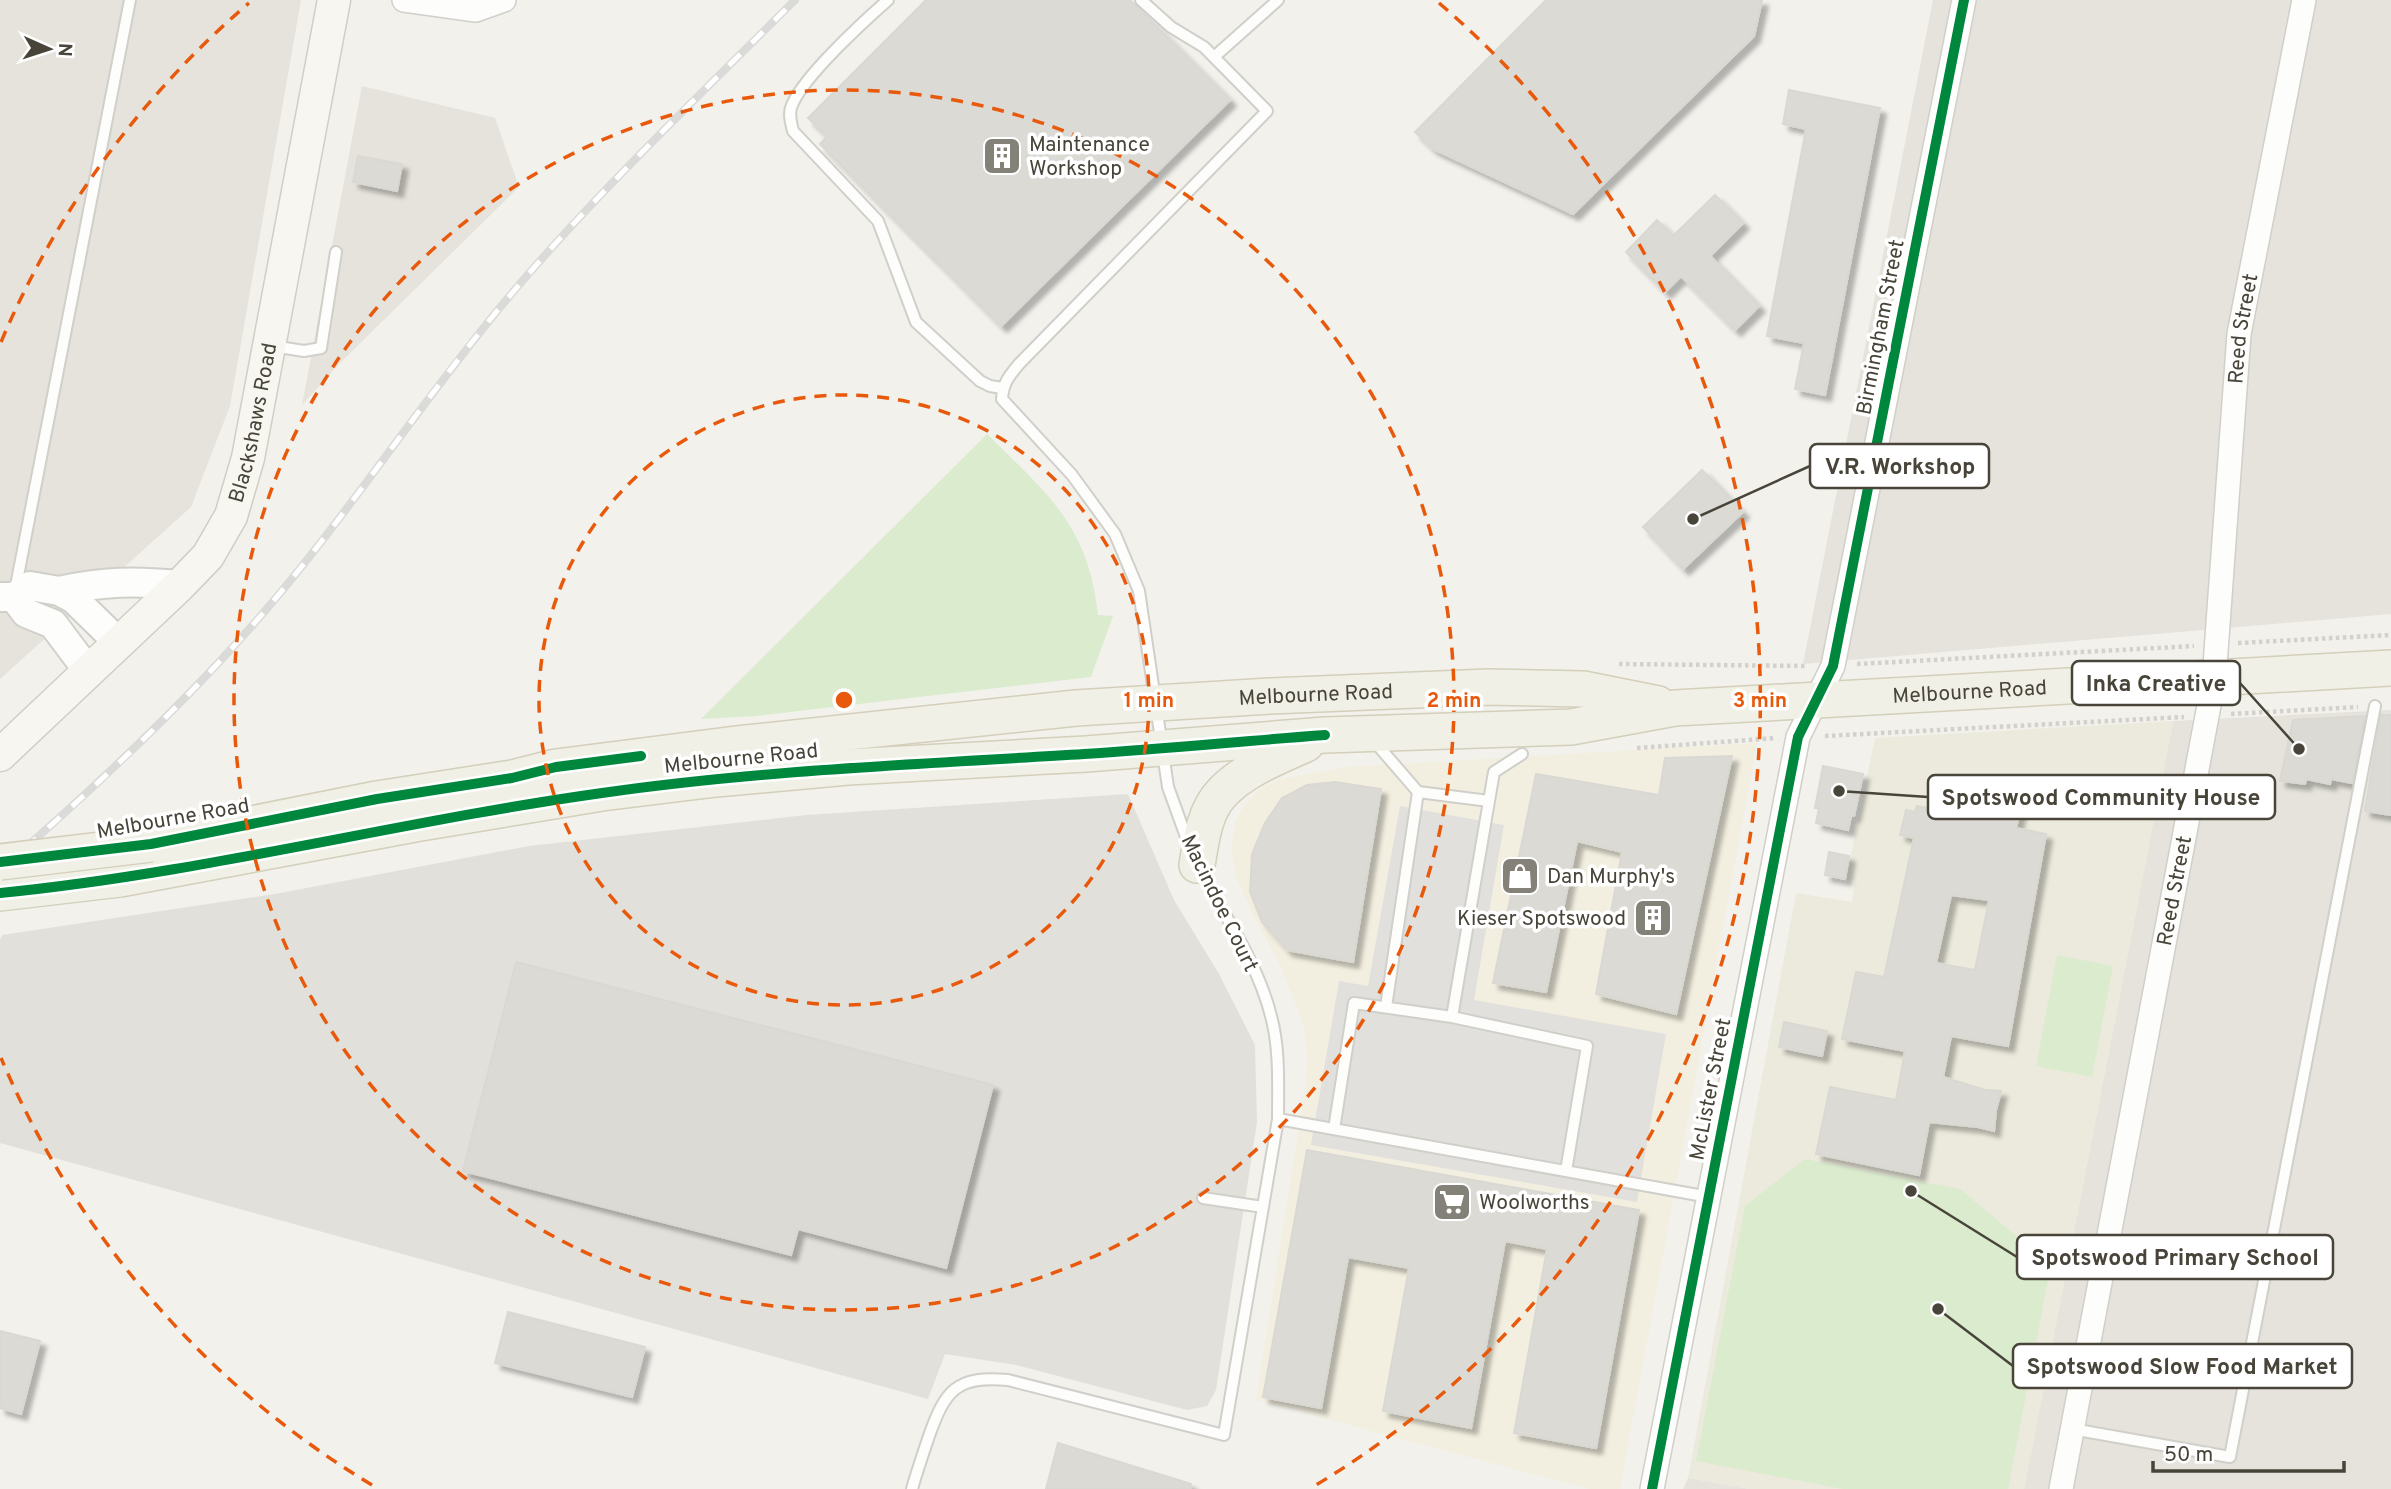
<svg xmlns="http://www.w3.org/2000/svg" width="2391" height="1489" font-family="Overpass,sans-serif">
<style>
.residential{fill:#e5e3db}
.commercial{fill:#f3efe0}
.industrial{fill:#e2e0da}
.education{fill:#eceadc}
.green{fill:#dbebce}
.parking{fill:#e1e0dc}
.building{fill:#dbdad5;stroke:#dad8d2;stroke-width:2;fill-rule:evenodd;filter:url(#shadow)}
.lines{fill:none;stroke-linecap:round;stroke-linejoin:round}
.service-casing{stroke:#d0cfca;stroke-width:14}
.minor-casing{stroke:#d0cfca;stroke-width:26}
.tertiary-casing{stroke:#d0cfca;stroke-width:32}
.secondary-casing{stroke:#d0cfc3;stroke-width:35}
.primary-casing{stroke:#d3cfbb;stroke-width:38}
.path{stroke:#d2d1cb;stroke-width:4.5;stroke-dasharray:3.5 3.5;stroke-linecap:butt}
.service{stroke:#fdfdfc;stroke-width:10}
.minor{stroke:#fdfdfc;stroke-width:23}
.tertiary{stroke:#fdfdfc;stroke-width:28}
.secondary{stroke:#f7f6f0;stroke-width:32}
.primary{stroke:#f1f0e6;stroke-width:35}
.rail-casing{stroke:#dadad9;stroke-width:8}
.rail{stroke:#fff;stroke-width:5;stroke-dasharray:16;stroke-linecap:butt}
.primary-bridge-casing{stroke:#d3cfbb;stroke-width:38;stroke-linecap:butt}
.primary-bridge{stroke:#f1f0e6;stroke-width:35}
.cycleway-casing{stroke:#fff;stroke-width:15}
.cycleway{stroke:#00873e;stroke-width:10}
.ring{fill:none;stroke:#e8590c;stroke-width:3.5;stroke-dasharray:12 9}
.labels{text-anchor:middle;stroke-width:7;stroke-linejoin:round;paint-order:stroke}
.poi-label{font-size:21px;fill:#484439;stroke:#fff;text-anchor:start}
.street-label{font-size:21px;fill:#484439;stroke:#fff}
.centre{fill:#e8590c;stroke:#fff;stroke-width:3.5}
.ring-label{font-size:21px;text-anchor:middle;font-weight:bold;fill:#e8590c;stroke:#fff;stroke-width:7;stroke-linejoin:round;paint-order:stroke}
.leader{fill:none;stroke:#484439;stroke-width:2.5}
.callout-dot{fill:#484439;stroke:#fff;stroke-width:2.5}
.callout{fill:#fff;stroke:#484439;stroke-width:2.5}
.callout-label{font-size:23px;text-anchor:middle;font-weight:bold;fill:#484439}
</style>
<defs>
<filter id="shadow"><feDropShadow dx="6" dy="6" stdDeviation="2" flood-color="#0004"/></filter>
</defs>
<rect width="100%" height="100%" fill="#f2f1ec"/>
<path class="residential" d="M0 0H301L230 406 191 507 0 679Z
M1933 0H2391V614L1803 664Z
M362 86 495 118 519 187 339 364 302 405Z
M2391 710V1489H2024L2173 721Z
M1688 1478 1750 1489H1683Z"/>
<path class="commercial" d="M1757 743 1620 1489H1589L1256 1400 1305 1088 1307 1059 1304 1028 1294 1000 1278 961 1255 919 1235 875 1231 848 1235 822 1244 806 1257 791 1277 780 1346 767Z"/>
<path class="industrial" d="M1128 794 1174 900 1219 974 1255 1045 1257 1122 1216 1390 1207 1406 1187 1410 1016 1365 945 1354 928 1399 0 1143V940L2 935 275 894 529 846 806 815Z"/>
<path class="education" d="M2173 721 2024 1489H1750L1688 1478 1796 893 1852 902 1855 880 1846 879 1875 738Z"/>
<path class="green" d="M987 434C1048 495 1088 524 1098 615L1113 616 1091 677 756 716 701 719Z
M2057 955 2113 966 2092 1077 2036 1066Z
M1805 1159 1960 1189 2051 1265 2008 1489H1843L1696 1461 1745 1206Z"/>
<path class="parking" d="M1400 806 1504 825 1474 1000 1666 1034 1637 1202 1311 1145 1339 981 1368 986Z"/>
<path class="building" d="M926 0H1130L1230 100 1001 326 820 144 827 136 808 118Z
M1546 0H1762L1754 36 1573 214 1433 149 1415 132Z
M1789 90 1880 108 1825 395 1795 389 1804 343 1767 336 1806 129 1783 124Z
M358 156 402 164 397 191 353 182Z
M1715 195 1743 223 1710 256 1759 306 1735 330 1681 276 1665 292 1626 252 1657 220 1673 236Z
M1702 470 1743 512 1683 569 1643 527Z
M2381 715H2391V815L2365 811Z
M2365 716 2352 783 2331 779 2330 784 2306 779 2305 784 2280 781 2293 720Z
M1732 756 1676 1014 1596 994 1622 852 1577 841 1546 992 1493 983 1536 774 1659 795 1665 758Z
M1823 766 1863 774 1854 816H1851L1848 830 1816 823 1819 808H1815Z
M1335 782 1381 789 1353 962 1287 950 1262 922 1250 892 1252 854 1265 823 1282 798 1307 785Z
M1952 797 2020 811 2016 828 2046 834 2008 1046 1951 1036 1943 1077 1985 1090 2001 1091 1996 1110 1994 1131 1978 1127 1929 1122 1919 1175 1816 1154 1830 1087 1896 1100 1905 1051 1842 1039 1856 972 1884 977 1914 838 1900 835 1906 810 1915 812 1917 806 1949 812ZM1951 895 1989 900 1975 970 1936 963Z
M1829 852 1849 856 1845 879 1825 875Z
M516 962 993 1085 946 1268 798 1229 791 1255 463 1171Z
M1784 1022 1827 1031 1822 1056 1779 1047Z
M1307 1150 1639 1210 1596 1448 1514 1433 1547 1249 1505 1241 1471 1428 1383 1411 1409 1268 1348 1257 1321 1408 1263 1397Z
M508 1312 645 1347 632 1397 495 1363Z
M0 1331 40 1341 21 1414 0 1408Z
M1058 1443 1191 1484 1190 1489H1046Z"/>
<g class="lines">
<defs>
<path id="service" d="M888 0C863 22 804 76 792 105 788 113 791 123 793 131L878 221 916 322 980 381 990 386 1002 388
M1141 0 1171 27 1204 47 1267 111 1019 364C1009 376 1003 383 1002 399L1072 475 1115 534 1139 591 1168 787 1189 845
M1214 57 1278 0
M272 346 304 351 321 348 336 252
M15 591 130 0
M1374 741 1418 792 1386 1007
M1418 792 1489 801
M1452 1017 1494 772 1522 754
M1278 1119 1709 1197
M1334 1129 1354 1003 1452 1017 1587 1046 1566 1171
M1203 1198 1263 1207
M2072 1429 2230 1457 2375 706
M912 1489C917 1471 923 1454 929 1436 945 1391 956 1375 1008 1380L1224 1435 1278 1119C1278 1085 1280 1049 1271 1016 1258 964 1225 916 1199 869"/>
<g id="minor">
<path d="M404 0 476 10 504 0"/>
<path d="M1652 1489 1798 737 1833 666 1964 0"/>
<path id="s1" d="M2061 1489 2214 679 2239 334 2304 0"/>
</g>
<path id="tertiary" d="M59 591C104 581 135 581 180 585
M0 597H14L30 586 59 591 74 599 119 643
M14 597 26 613 53 624 89 672"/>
<g id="secondary">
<path id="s2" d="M0 755 180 585 208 556 231 516 248 458 334 0"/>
</g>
<g id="primary">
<path id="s3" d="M151 844 377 799 512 778 556 767 736 744 1076 708 1270 696 1488 687 1583 689 1658 704"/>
<path d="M1197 865C1201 842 1204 812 1221 794 1241 771 1279 756 1306 744"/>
<path id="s4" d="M0 893 120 879 420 823 602 793 716 779 848 767 1086 754 1325 735 1571 727 1675 708 2391 668"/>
</g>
</defs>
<use href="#service" class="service-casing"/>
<use href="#minor" class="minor-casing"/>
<use href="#tertiary" class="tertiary-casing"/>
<use href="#secondary" class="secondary-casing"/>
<use href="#primary" class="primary-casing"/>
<path class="path" d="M2238 643 2391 635
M1619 664 1806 666
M1857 664 2194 646
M2231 714 2358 707
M1825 736 2184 717
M1637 748 1775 738"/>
<use href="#service" class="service"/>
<use href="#minor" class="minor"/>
<use href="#tertiary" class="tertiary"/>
<use href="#secondary" class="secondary"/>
<use href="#primary" class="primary"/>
<defs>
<path id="rail" d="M0 870C89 793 173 715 251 627 343 523 418 405 507 299 596 193 697 98 795 0"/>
</defs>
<use href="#rail" class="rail-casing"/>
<use href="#rail" class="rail"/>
<defs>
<path id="primary-bridge" d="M0 862 151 844"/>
</defs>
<use href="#primary-bridge" class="primary-bridge-casing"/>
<use href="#primary-bridge" class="primary-bridge"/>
<defs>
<path id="cycleway" d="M0 862 151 844 377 799 512 778 556 767 641 756
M0 893C203 873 401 821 602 793 762 770 923 764 1084 754 1164 749 1244 741 1325 735
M1652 1489 1798 737 1833 666 1964 0"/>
</defs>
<use href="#cycleway" class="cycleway-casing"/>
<use href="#cycleway" class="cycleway"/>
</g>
<g class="ring">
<circle cx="844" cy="700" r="305"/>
<circle cx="844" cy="700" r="610"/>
<path d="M372 1485A916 916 0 0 1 1 1058M1 342A916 916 0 0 1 249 3M1439 3A916 916 0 0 1 1316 1485"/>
</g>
<defs>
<symbol id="building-square" viewBox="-11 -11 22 22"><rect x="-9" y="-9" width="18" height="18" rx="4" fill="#848178" stroke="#fff"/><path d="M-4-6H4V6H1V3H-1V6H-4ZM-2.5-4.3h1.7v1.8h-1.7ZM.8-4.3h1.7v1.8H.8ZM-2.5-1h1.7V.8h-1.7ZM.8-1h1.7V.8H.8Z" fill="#fff"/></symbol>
<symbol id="shop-square" viewBox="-11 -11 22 22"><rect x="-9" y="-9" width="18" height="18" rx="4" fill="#848178" stroke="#fff"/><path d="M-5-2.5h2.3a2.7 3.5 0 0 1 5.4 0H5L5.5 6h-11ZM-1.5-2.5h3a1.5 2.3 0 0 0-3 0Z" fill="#fff"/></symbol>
<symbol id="supermarket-square" viewBox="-11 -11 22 22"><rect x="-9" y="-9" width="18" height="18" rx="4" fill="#848178" stroke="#fff"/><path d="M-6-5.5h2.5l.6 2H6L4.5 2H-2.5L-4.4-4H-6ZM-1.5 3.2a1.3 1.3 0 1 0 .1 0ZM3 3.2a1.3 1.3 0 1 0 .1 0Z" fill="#fff"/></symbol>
</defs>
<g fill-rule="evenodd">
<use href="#building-square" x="980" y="134" width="44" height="44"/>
<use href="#shop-square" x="1498" y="854" width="44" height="44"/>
<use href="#building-square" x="1631" y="896" width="44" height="44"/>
<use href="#supermarket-square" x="1430" y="1180" width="44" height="44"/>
</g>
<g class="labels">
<g class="poi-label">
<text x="1029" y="151">Maintenance<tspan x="1029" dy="24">Workshop</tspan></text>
<text x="1547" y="883">Dan Murphy's</text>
<text x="1626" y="925" text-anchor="end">Kieser Spotswood</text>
<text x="1479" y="1209">Woolworths</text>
</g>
<g class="street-label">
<text transform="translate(1880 327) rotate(-79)" y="7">Birmingham Street</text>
<text dy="7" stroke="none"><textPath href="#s1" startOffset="1176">Reed Street</textPath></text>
<text dy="7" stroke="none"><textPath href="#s2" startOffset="430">Blackshaws Road</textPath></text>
<text dy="7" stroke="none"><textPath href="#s4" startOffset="1983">Melbourne Road</textPath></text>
<text dy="7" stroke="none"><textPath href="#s3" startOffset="1176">Melbourne Road</textPath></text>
<text transform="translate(741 758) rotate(-6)" y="7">Melbourne Road</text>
<text transform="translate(173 818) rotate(-10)" y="7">Melbourne Road</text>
<text dy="7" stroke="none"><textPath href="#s1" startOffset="609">Reed Street</textPath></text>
<text transform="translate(1220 903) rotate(64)" y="7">Macindoe Court</text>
<text transform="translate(1710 1089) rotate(-79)" y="7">McLister Street</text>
</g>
</g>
<circle cx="844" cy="700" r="10" class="centre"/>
<g class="ring-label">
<text x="1149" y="707">1 min</text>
<text x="1454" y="707">2 min</text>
<text x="1760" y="707">3 min</text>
</g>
<path class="leader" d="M1693 519L1810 466M2299 749L2240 683M1839 791L1928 797M1911 1191L2017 1257M1938 1309L2013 1366"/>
<g class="callout-dot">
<circle cx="1693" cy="519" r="7"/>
<circle cx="2299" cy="749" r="7"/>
<circle cx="1839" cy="791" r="7"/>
<circle cx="1911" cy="1191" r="7"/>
<circle cx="1938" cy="1309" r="7"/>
</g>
<g class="callout">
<rect x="1810" y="444" width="179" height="44" rx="7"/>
<rect x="2072" y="661" width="168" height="44" rx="7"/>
<rect x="1928" y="775" width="347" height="44" rx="7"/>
<rect x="2017" y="1235" width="316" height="44" rx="7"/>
<rect x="2013" y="1344" width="339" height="44" rx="7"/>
</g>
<g class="callout-label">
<text x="1900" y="474">V.R. Workshop</text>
<text x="2156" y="691">Inka Creative</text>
<text x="2101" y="805">Spotswood Community House</text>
<text x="2175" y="1265">Spotswood Primary School</text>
<text x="2182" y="1374">Spotswood Slow Food Market</text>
</g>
<g transform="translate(49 49) rotate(93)" stroke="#ffffff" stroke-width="5" paint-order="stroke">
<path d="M0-5L12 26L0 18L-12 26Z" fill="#484439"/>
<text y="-10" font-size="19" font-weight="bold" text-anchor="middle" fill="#484439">N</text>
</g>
<path d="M2153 1461v10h191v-10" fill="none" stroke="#484439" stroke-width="3.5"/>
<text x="2164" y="1461" font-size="21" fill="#484439" stroke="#ffffff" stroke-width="5" paint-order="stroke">50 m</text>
</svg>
